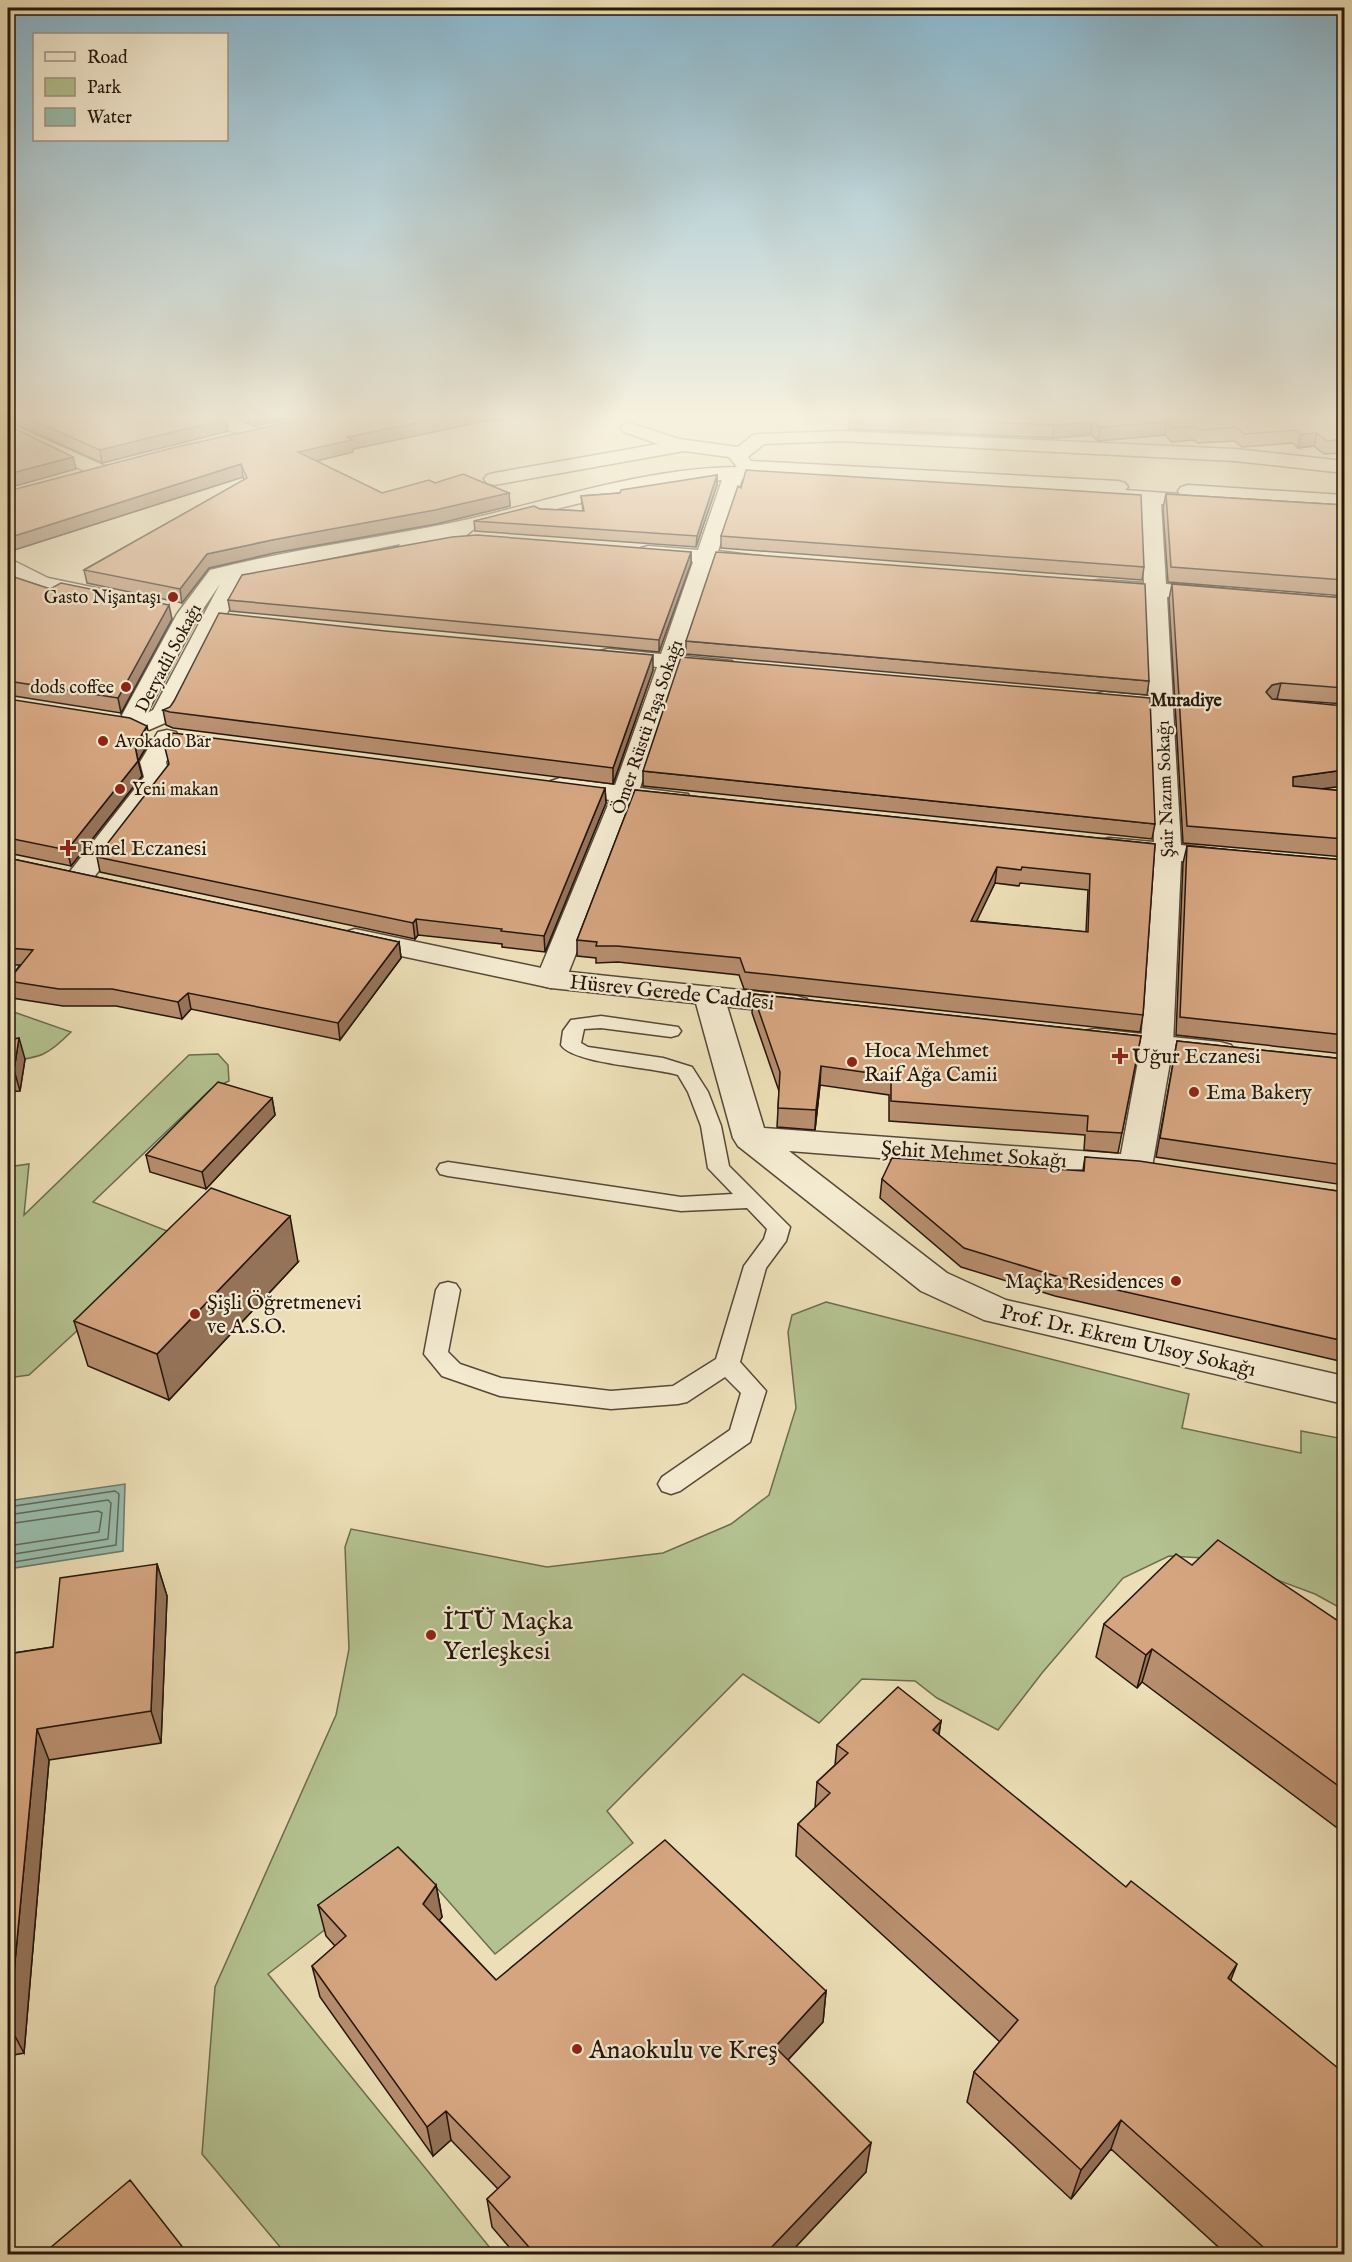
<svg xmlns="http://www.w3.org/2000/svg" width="1352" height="2262" font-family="'IM FELL English',serif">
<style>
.green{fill:#b4c291;stroke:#6c6c4f;stroke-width:1.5}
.water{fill:#99bdac;stroke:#6b7a6c;stroke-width:1.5}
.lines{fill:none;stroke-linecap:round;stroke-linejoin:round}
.shore{stroke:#5f695c;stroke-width:1.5}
.service-casing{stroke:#574838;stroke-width:3}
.minor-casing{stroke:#574838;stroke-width:3}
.tertiary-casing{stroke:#574838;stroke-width:3}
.service{fill:#f3ead0;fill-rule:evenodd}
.minor{fill:#f3ead0;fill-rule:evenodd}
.tertiary{fill:#f3ead0;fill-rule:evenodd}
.wall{fill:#b78e6e;stroke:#25150d;stroke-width:1.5;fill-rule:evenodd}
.shaded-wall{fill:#95745a;stroke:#25150d;stroke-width:1.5}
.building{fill:#d5a580;stroke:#25150d;stroke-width:1.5;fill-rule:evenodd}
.poi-dot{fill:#8f2418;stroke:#f3ead0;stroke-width:2}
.labels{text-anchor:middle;stroke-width:4.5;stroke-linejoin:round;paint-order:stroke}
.far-poi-label{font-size:18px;fill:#25150d;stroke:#f3ead0;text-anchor:end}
.far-street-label{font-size:18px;fill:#25150d;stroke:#f3ead0}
.far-neighbourhood-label{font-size:18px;font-weight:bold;fill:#25150d;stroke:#f3ead0}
.poi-label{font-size:21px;fill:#25150d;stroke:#f3ead0;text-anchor:start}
.street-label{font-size:21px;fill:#25150d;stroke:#f3ead0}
.near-poi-label{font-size:26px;fill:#25150d;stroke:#f3ead0;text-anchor:start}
</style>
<rect width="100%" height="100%" fill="#ecdfb7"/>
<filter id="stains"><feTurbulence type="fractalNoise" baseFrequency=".00333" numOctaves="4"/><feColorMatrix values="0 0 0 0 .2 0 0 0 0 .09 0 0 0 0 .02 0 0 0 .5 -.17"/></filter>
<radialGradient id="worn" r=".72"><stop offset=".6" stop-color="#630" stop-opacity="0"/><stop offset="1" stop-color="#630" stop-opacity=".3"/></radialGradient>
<path class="green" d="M8 1010 71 1032C48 1055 41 1058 8 1061Z
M218 1054 228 1065 229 1081 210 1090 93 1202 180 1236 29 1375 8 1378V1167L29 1164 24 1215 189 1055Z
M826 1302 1189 1394 1182 1428 1301 1453V1431L1344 1439V1610L1315 1594 1221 1559 1169 1556 1123 1578 1042 1673 998 1730 937 1698 915 1681 862 1679 819 1723 743 1674 607 1811 633 1843 495 1954 413 1861 268 1974 495 2254H286L202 2154 215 1987 336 1715 349 1649 345 1547 351 1529 547 1567 663 1553 731 1524 769 1495 796 1408 788 1332 792 1315Z"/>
<path class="water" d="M125 1484 123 1551 8 1569V1501Z"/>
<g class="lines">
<path class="shore" d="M8 1507 115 1491 119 1494 116 1545 8 1563
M8 1515 108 1500 111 1503 108 1539 8 1555
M8 1524 98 1511 102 1513 99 1532 8 1546"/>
<defs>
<path id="service" d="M601 1016 678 1027 681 1031 678 1035 671 1037 601 1028 584 1029 581 1043 588 1047 663 1058 692 1067 708 1092 721 1126 729 1166 790 1227 786 1241 766 1268 740 1362 766 1391 750 1442 680 1491 671 1494 662 1491 658 1484 662 1477 730 1430 741 1393 725 1377 687 1402 678 1404 611 1409 500 1396 442 1376 424 1354 436 1290 440 1284 448 1282 456 1284 460 1290 448 1352 460 1364 501 1378 611 1391 673 1386 716 1359 744 1266 764 1239 767 1229 747 1208 681 1211 448 1176 440 1174 437 1169 440 1164 448 1162 681 1197 733 1194 708 1168 701 1126 688 1092 678 1075C652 1067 574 1064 561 1045L563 1031 571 1020Z"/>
<path id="minor" d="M198 414H222L256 428 259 432 256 436H244L201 418Z
M8 423 105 466 107 470 105 474H91L8 435Z
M630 423 679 439 738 447 753 435 759 434 840 431 1235 449 1344 461V473L1235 461 840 441 764 444 748 457 751 461 1118 481 1125 483 1128 487 1125 490 1180 494 1178 491 1181 487 1188 485 1344 495V507L1219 499 1221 502 1218 506 1211 508 1161 504 1166 584 1216 588 1224 589 1227 594 1224 599 1216 600 1167 597 1173 702 1175 705 1173 708 1181 845 1241 852 1245 858 1241 864 1231 866 1181 861 1173 1045 1152 1167 1147 1175 1135 1178 789 1151 947 1273 1006 1300 1344 1376V1404L984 1320 921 1291 738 1146 733 1138 694 996 698 990 709 987 720 990 724 996 764 1128 1121 1154 1141 1045 1154 859 1099 852 1096 846 1099 840 1109 838 1154 842 1149 711 1096 704 1092 699 1096 694 1104 692 1149 696 1145 596 1092 591 1089 586 1092 581 1100 580 1144 583 1141 503 1095 500 1088 498 1085 494 1087 491 798 475 796 480 789 482 742 479 718 551 765 557 768 561 765 565 758 567 714 564 683 656 732 661 736 666 732 671 724 673 679 669 640 788 688 794 692 800 688 806 679 808 635 803 566 979 562 985 551 988 540 985 536 979 610 800 551 791 547 786 551 781 560 778 615 785 657 667 600 661 597 656 600 651 608 649 661 654 693 562 648 558 641 556 638 552 641 548 648 546 698 550 722 480 682 484 597 499 474 529 453 546 408 554 401 552 398 548 400 544 291 566 294 570 290 574 242 584 172 720 149 730 140 732 131 730 122 715 177 614 210 570C295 548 383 538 469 519 555 499 647 468 737 467L729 457 684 451 494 485 487 483 484 479 487 475 494 473 658 444 624 432 621 428 624 424ZM220 584 153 710 147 713 199 615Z
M8 558 48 578 106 590 109 595 106 600 98 601 33 588 8 572Z
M167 730 176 732 179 737 166 762 170 777 88 885 78 887 68 885 64 879 144 777 140 762 158 732Z"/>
<path id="tertiary" d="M355 929 551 970 796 996 807 999 811 1005 807 1011 796 1014 551 988 345 944 341 938 345 932Z
M1095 1029 1220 1042 1231 1045 1236 1052 1231 1059 1220 1062 1084 1045 1079 1038 1084 1031Z"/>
</defs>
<use href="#service" class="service-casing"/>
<use href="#minor" class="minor-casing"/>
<use href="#tertiary" class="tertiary-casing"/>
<use href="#service" class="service"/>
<use href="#minor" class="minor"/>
<use href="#tertiary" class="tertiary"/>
</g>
<path class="wall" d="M8 414H213L226 419 228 431 102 463 9 421 8 422Z
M228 414H310L255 426Z
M850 414H1344V454L1343 453 1324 454 1314 446 1298 448 1293 443 1242 447 1234 441 1198 443 1194 440 1172 442 1165 435 1098 441 1091 435 1053 438 849 429Z
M485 421 353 449V452L316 461 382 493 435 483 509 493 510 506 436 524 274 553 209 568 182 603 87 583 84 570 244 480 243 477 8 552V491Z
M717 475V485L696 547 475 531 474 521 540 509 583 511 581 496 620 493Z
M741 488 1144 567 1142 580 721 548V536Z
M1166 494 1344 505V596L1168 582 1163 508Z
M691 552V563L659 652 230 611 228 600Z
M8 575 50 589 172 619 121 713 8 695Z
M1172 584 1344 598V704L1275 699 1321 789 1344 791V857L1183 843 1169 599Z
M686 641 1149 681 1147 695 686 654Z
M653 670 613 784 173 728 166 725 163 710Z
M8 699 150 741 138 761 142 776 71 866 8 853V854Z
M643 771 1155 824 1152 839 643 786Z
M605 788 606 803 545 952 502 947V944L418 935 415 939 100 872 97 857Z
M635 790 1155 844 1143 1015 1140 1032 744 989 739 975 618 962 596 963V958L577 956V940ZM995 883 1019 886 1020 883 1088 890 1086 932 976 921Z
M1187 846 1344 860V1054L1176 1035 1183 863Z
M8 858 399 942 401 958 340 1040 191 1009 182 1019 116 1006H63L12 998 8 981 20 965H8Z
M753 994 1141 1036 1118 1153 1084 1150 1085 1135 889 1121V1095L820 1085 815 1130 777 1127 779 1091 752 1013Z
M8 1040 25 1059 20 1091 8 1092Z
M1177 1041 1344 1059V1185L1156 1157Z
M272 1098 275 1115 206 1189 150 1172 146 1155Z
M1085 1157 1344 1192V1362L1055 1296 961 1267 880 1198 882 1179 1083 1170Z
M298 1262 169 1400 88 1366 74 1321Z
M157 1564 167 1596 161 1743 49 1760 24 2053 8 2056V1654L53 1647Z
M1192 1565 1344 1625V1833L1142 1682 1137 1688 1096 1657 1104 1624Z
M941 1721 939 1735 1231 1980 1344 2254H1226L1111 2149 1071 2199 967 2102 974 2072 1000 2042 796 1856 798 1824 815 1808 817 1782 835 1765 837 1745Z
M436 1885 442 1917 439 1920 496 1980 826 1991 823 2022 788 2060 866 2172 789 2254H515L492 2227 487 2199 498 2189 451 2140 433 2156 320 1997 312 1966 335 1946 326 1936 318 1905Z"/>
<path class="shaded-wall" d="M254 414H310L255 426Z
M460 414H552L485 421 353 449V452L300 465 298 452 347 437Z
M226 419 228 431 102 463 100 450Z
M1092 422 1091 435 1053 438 1054 425Z
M1167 422 1165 435 1098 441 1100 427Z
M1317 433 1314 446 1298 448 1301 434Z
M73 457 76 469 8 488V474Z
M241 464 243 477 8 552V538Z
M717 475V485L696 547 697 536Z
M509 493 510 506 436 524 274 553 209 568 182 603 180 589 207 554 272 540Z
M691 552V563L659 652V640Z
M169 605 172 619 121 713 118 698Z
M653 655V670L613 784V768Z
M1281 683 1277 699 1268 701 1266 692 1272 685Z
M147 726 150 741 138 761 135 746Z
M138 761 142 776 71 866 67 850Z
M1344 770V786L1289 793 1293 777Z
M605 788 606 803 545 952 544 936Z
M997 867 995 883 969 937 971 921Z
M416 919 418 935 415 939 413 923Z
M399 942 401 958 340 1040 338 1023Z
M188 993 191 1009 182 1019 178 1002Z
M19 1038 25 1059 20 1091 14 1070Z
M821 1066 820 1085 815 1130 816 1110Z
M272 1098 275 1115 206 1189 202 1172Z
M290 1216 298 1262 169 1400 157 1354Z
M157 1564 167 1596 161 1743 151 1711Z
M1152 1649 1142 1682 1137 1688 1146 1655Z
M941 1721 935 1754 933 1730Z
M37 1729 49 1760 24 2053 9 2025Z
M436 1885 442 1917 428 1935 423 1904Z
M1237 1964 1225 1995 1228 1978Z
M826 1991 823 2022 772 2077 775 2047Z
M446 2111 451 2140 433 2156 427 2127Z
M1121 2120 1111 2149 1071 2199 1081 2170Z
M871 2143 866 2172 789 2254H765Z"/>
<path class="building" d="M18 414H213L226 419 100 450Z
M326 414H460L347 437 352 440 298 452 382 493 429 480 435 483 463 474 509 493 435 510 272 540 207 554 180 589 84 570 247 478 241 464 8 538V491L176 447Z
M850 414H1344V439L1327 441 1317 433 1301 434 1295 430 1244 434 1236 427 1201 430 1196 426 1174 428 1167 422 1100 427 1092 422 1054 425 850 416Z
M8 425 73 457 8 474Z
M746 470 1141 495 1144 567 721 536 738 486 741 488Z
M717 475 697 536 474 521 534 506 540 509 584 511 581 496 620 493 621 490Z
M1166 494 1344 505V580L1171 567Z
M477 535 691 552 659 640 228 600 242 575 452 537Z
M716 552 1145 584 1149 681 686 641Z
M8 575 50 589 61 583 169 605 118 698 8 681Z
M1172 584 1344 598V688L1281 683 1272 685 1266 692 1272 699 1344 706V770L1293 777V786L1344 791V839L1187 826Z
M219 613 385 631 653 655 613 768 170 712 163 710 170 707 174 701Z
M681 657 1150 698 1155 824 643 771Z
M8 699 130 718 147 726 135 746 138 761 67 850 8 838Z
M173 733 605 788 544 936 501 931 502 929 416 919 413 923 97 857 169 764 165 748Z
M635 790 1155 844 1143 1015 745 972 740 958 617 946H596L597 942 577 940ZM997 867 1021 870 1022 867 1090 874 1088 932 971 921Z
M1187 846 1344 860V1035L1180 1017Z
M8 858 399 942 338 1023 188 993 178 1002 112 989H59L8 981 33 950 8 948Z
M753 994 1141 1036 1122 1133 1087 1131 1088 1116 891 1101V1076L821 1066 816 1110 778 1108 780 1072Z
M19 1038 14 1070H8V1040Z
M1177 1041 1344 1059V1165L1160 1138Z
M218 1082 272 1098 202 1172 146 1155Z
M1085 1157 1139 1161 1344 1192V1341L1059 1277 964 1248 882 1179 892 1158 1084 1171Z
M211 1188 290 1216 157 1354 74 1321Z
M1218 1540 1344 1625V1790L1152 1649 1146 1655 1104 1624 1176 1554 1192 1565Z
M157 1564 151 1711 37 1729 9 2025H8V1654L53 1647 60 1578Z
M898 1687 941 1721 933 1730 1126 1887 1131 1881 1237 1964 1228 1978 1344 2073V2254H1271L1121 2120 1081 2170 974 2072 1018 2020 798 1824 830 1793 817 1782 848 1753 837 1745Z
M665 1840 826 1991 775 2047 871 2143 765 2254H535L487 2199 510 2177 446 2111 427 2127 312 1966 346 1936 318 1905 398 1847 436 1885 423 1904 496 1980Z
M130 2180 188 2254H43Z"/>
<linearGradient id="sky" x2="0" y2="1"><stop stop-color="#88b8d0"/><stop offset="0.57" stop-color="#f6f1df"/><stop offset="1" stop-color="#f6f1df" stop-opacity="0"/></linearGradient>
<rect width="1352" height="731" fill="url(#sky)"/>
<g class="poi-dot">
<circle cx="173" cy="597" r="6"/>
<circle cx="126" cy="687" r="6"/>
<circle cx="103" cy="741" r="6"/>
<circle cx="120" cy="789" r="6"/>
<path d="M65 839h6v6h6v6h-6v6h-6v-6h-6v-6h6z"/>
<path d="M1117 1047h6v6h6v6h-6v6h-6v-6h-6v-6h6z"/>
<circle cx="852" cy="1062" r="6"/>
<circle cx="1194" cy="1092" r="6"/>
<circle cx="1176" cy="1281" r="6"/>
<circle cx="195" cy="1314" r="6"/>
<circle cx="431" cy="1635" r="6"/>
<circle cx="577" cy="2049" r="6"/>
</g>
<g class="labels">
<g class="far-poi-label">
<text x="161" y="603">Gasto Nişantaşı</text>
<text x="114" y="693">dods coffee</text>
<text x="115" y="747" text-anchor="start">Avokado Bar</text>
<text x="132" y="795" text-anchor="start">Yeni makan</text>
</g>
<g class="far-street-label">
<text transform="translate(168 658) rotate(-62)" y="6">Deryadil Sokağı</text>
<text transform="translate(647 727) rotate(-71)" y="6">Ömer Rüstü Paşa Sokağı</text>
<text transform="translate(1165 789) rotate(-92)" y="6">Şair Nazım Sokağı</text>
</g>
<g class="far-neighbourhood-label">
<text x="1186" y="706">Muradiye</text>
</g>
<g class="poi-label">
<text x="80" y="855">Emel Eczanesi</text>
<text x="864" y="1057">Hoca Mehmet<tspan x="864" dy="24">Raif Ağa Camii</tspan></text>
<text x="1132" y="1063">Uğur Eczanesi</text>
<text x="1206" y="1099">Ema Bakery</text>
<text x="1164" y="1288" text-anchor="end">Maçka Residences</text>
<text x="207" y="1309">Şişli Öğretmenevi<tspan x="207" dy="24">ve A.S.O.</tspan></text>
</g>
<g class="street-label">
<text transform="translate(672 992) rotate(6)" y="7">Hüsrev Gerede Caddesi</text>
<text transform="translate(974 1154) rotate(4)" y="7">Şehit Mehmet Sokağı</text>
<text transform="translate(1128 1340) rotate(13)" y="7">Prof. Dr. Ekrem Ulsoy Sokağı</text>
</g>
<g class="near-poi-label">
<text x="443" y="1629">İTÜ Maçka<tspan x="443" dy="30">Yerleşkesi</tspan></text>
<text x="589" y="2058">Anaokulu ve Kreş</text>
</g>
</g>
<rect width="1352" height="2262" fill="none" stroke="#ecdfb7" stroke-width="30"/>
<rect x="9" y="9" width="1334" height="2244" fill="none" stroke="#25150d" stroke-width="3"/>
<rect x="15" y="15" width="1322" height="2232" fill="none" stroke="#25150d" stroke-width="1.5"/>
<rect x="33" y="33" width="195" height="108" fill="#f3ead0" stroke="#a19582" stroke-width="1.5"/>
<rect x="45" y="52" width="30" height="9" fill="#f3ead0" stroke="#a19582" stroke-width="1.5"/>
<text x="87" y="63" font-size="18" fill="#25150d">Road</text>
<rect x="45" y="78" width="30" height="18" fill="#b4c291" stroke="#a19582" stroke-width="1.5"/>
<text x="87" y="93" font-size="18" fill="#25150d">Park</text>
<rect x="45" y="108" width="30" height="18" fill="#99bdac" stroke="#a19582" stroke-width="1.5"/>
<text x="87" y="123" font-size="18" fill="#25150d">Water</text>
<rect width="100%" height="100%" filter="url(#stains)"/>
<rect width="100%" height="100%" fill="url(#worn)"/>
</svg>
